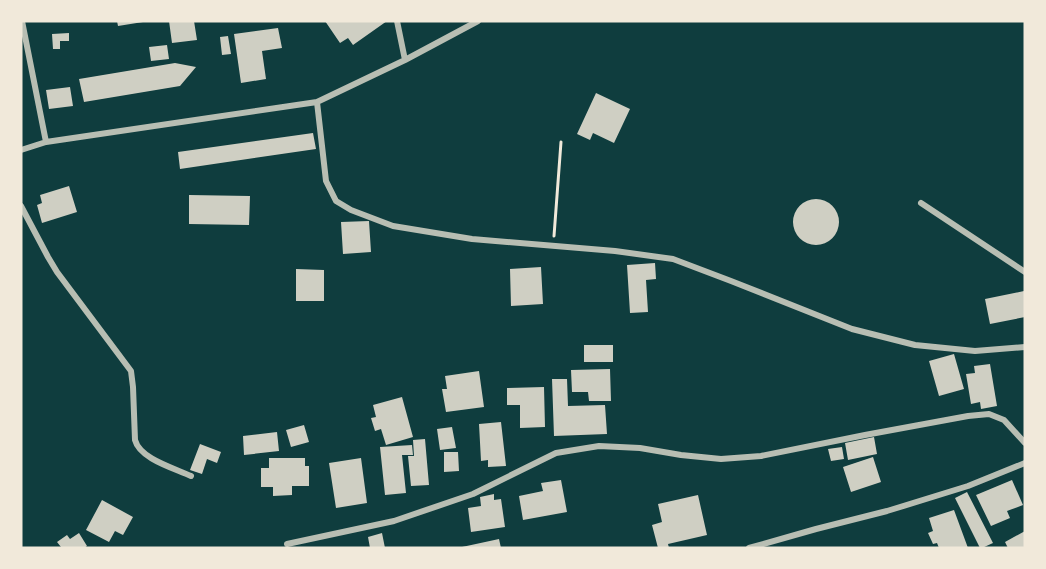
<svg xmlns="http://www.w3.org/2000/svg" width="1046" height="569" font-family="Rubik,sans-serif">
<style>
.building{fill:#cfcfc3}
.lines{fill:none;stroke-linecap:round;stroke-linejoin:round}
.path{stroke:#f1e9da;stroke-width:3}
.minor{stroke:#b8beb3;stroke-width:6}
</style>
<rect width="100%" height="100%" fill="#0f3d3e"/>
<path class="building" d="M117 21H143V22L118 26Z
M169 21H194L197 40 172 43Z
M325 21H387L353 45 348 38 340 43Z
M278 28 282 48 262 51 266 79 241 83 234 34Z
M69 33V41H60V49H53L52 34Z
M228 36 231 54 222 55 220 37Z
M167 45 169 59 151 61 149 47Z
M175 63 196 67 180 86 84 102 79 79Z
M70 87 73 106 49 109 46 90Z
M596 93 630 109 614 143 593 133 590 140 577 134Z
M313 133 316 149 180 169 178 152Z
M69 186 77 212 42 223 37 205 42 203 40 195Z
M189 195 250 196 249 225 189 224Z
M793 222a23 23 0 1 1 46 0a23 23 0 1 1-46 0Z
M369 221 371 252 343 254 341 222Z
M655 263 656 279 646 280 648 312 630 313 627 265Z
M541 267 543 304 511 306 510 269Z
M296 269 324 270V301H296Z
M1024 291 1025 317 990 324 985 299Z
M584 345H613V362H584Z
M954 354 964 389 939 396 929 361Z
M990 364 997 406 981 409 980 402 971 404 966 374 975 373 974 366Z
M610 369 611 401H589L588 392H572L571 370Z
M479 371 484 407 446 412 442 389H447L445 376Z
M552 379H567L568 406 605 405 607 434 554 436Z
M544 387 545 427 520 428V405H507V388Z
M402 397 413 437 386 445 381 429 375 431 371 418 376 417 373 405Z
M501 422 506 466 488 467V460L481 461 479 424Z
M304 425 309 442 291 447 286 430Z
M452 427 456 448 440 450 437 429Z
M277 432 279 451 244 455 243 436Z
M874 437 877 454 848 460 845 443Z
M425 439 429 485 411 486 408 456H414L413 440Z
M200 444 221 452 217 463 207 459 202 474 190 470Z
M412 445 413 455H402L406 493 385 495 380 447Z
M842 447 844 459 831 461 828 449Z
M444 452H458L459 471 444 472Z
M873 457 881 482 851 492 843 467Z
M269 458H305V466H309V486H292V495L273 496V487H261V468H269Z
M361 458 367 503 336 508 329 463Z
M561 480 567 512 523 520 519 496 543 491 541 483Z
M1012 480 1023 505 1007 511 1010 518 991 526 976 495Z
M967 492 993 543 982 548H980L955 498Z
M494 494V500L501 499 505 527 471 532 468 508 481 506 480 497Z
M698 495 707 535 668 544 669 548H658L652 525 662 522 658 504Z
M102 500 133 517 123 535 115 531 109 542 86 530Z
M954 510 968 548H939L937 543 933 544 928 533 933 531 929 518Z
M1025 531V548H1008L1005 542Z
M79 533 87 546 84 548H59L61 547 57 542 67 535 70 539Z
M382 533 385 548H370L368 537Z
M499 539 501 548H462V547Z"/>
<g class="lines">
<path class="path" d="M554 236 561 142"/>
<path class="minor" d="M22 21 46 142
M397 21 405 60
M317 102 326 181 336 201 351 210 393 226 472 239 615 251 673 259 731 281 852 329 915 345 975 351 1025 347
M21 150 46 142 317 102 405 60 478 21
M921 203 1025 272
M21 206 48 257 57 272 131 371 133 387 135 440C140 459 174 468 191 476
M287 544 394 521 473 494 556 453 599 446 640 448 681 455 721 459 761 456 865 435 968 416 989 414 1004 420 1025 443
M749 548 816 529 887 511 968 486 1025 463"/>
</g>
<rect width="1046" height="569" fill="none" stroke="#f1e9da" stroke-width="45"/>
</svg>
